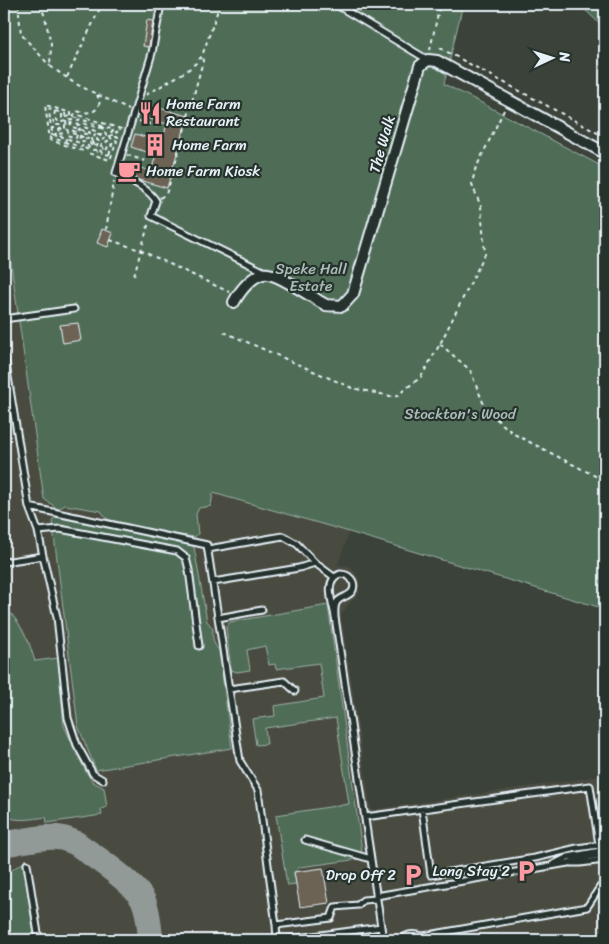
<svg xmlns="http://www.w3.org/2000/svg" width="609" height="944" font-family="Sriracha,sans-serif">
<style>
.built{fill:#4a4c41}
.green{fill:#4f6d57;stroke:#9cafa8}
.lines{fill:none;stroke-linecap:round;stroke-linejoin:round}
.taxiway{stroke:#929a98;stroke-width:25}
.building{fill:#6d6455;stroke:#e8f1f8}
.lane-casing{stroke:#e8f1f8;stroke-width:9}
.street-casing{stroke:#e8f1f8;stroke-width:14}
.path{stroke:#e8f1f8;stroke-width:2;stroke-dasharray:4 4;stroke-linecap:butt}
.lane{stroke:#26332d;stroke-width:5}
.street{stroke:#26332d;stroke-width:10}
.path-bridge{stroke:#e8f1f8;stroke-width:2;stroke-dasharray:4 4;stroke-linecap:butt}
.labels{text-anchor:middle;stroke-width:4.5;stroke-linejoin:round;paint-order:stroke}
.poi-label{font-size:15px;fill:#e8f1f8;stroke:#26332d;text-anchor:start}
.street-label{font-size:15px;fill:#e8f1f8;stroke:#26332d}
.park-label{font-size:15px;fill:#abbcb8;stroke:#26332d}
</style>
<rect width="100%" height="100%" fill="#3b4239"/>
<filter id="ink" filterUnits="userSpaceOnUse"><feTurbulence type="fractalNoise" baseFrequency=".02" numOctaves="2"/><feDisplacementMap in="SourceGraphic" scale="10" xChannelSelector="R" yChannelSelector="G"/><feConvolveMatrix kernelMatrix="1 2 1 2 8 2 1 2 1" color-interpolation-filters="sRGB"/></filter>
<g filter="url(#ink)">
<path class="built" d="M4 4H11L199 489 349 532 338 565 350 566 359 579V594L347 606 341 615 371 810 605 775V940H4Z"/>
<path class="green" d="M4 4H463L444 84 480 102 605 168V609L339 529 213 493 211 506 199 508 196 514 198 534 195 537 158 532 107 519 101 511 65 505 58 509 44 499 4 214Z
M579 4H605V29Z
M55 517 175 540 189 543 194 547 207 621 213 629C212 637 213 644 219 650L232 748 96 770 78 726 52 520Z
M4 604 19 624 28 640 35 661 58 658 64 726 86 772 93 782 104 788 107 807 101 809 102 815 47 823 46 817C32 819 18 822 4 816Z
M328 605 362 851 359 859 300 867 294 873 296 884 287 885 276 815 349 804 336 718 265 728 267 744 256 745 252 719 275 716 274 706 324 698 319 663 276 669 275 664 269 665 265 646 247 650 250 670 237 672 231 670 226 627 230 622Z
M23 863 35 940H4V878C10 871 15 867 23 863Z"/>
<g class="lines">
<path class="taxiway" d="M4 844C20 842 45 835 61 838 66 839 71 841 76 843 94 857 135 882 144 902 149 913 149 928 151 940"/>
</g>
<path class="building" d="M147 20 153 21 149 47 143 46Z
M144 104 188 116 167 188 139 180 121 171 124 163 151 171 156 155 131 147 135 134 162 142 167 124 140 116Z
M102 229 113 233 108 247 97 243Z
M78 323 81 340 63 343 60 325Z
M323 868 329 903 300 907 294 872Z"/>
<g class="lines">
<defs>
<path id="lane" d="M161 4 152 53 116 173C131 181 147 187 156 201L151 216 265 272
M335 4 428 60
M4 319 74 309
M4 352 29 507 38 531 60 529 177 551 186 558 189 570 199 646
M29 507 207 545 240 761 258 790 276 925
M208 549 283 536 297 544 315 563 334 577
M43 556 57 617 68 718 77 745 93 774 103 780
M4 562 43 556 38 531
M340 574C349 574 356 581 353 590 350 597 341 596 337 602 334 606 335 612 335 617 333 604 323 580 340 574Z
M213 582 299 568 315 563
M335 617 383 940
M218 618 262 610
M229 689 284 681 295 691
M422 809 431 875 535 858 577 848 599 845
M365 817 590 786 600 851 568 857 552 865
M305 840 371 859
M571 863H580L605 860
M27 864 39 940
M376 896 568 863C578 859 595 853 605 858
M277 940 276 925 331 918 335 907 358 905 363 900 377 899
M283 940 381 927
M401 940C407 934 413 933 423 936L587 907 600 887 605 884
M414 940H418L423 936"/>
<path id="street" d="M234 302C240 291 254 272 268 274 279 275 302 291 313 297 317 300 322 303 326 305 331 306 337 305 342 306L353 294 420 66 428 60 437 61 605 153"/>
</defs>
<use href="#lane" class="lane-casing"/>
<use href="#street" class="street-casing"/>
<path class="path" d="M18 4 21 34 50 66
M40 4 45 17 51 45 50 66 74 83 129 110
M360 11 364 4
M440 48 605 137
M430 50 440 4
M67 77 102 4
M146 95 188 70 196 63 202 56 220 4
M55 111 54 117 58 121 62 118
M71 116V113L45 105 50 140 83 151 84 148 87 149 88 153 110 160 117 141 114 139 115 137H118L119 135 117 134 116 132 120 131 121 129 78 115 77 118 71 116 62 118V113L49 109 50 120 54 121V125H61V122L72 120 78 121 80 119 114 130 109 134 113 142 112 145
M73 117 76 111C87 113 97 115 100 101L97 95
M50 120 52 131H55L57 139
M139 121 157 126
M103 127 99 128 82 123 78 125 71 123 70 126 87 132 86 134 81 133 79 140 90 143 92 147 98 145 103 147 104 151H106L109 144 112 145 108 158
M51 128H59L60 136 80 143 81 141
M59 128H61L62 130 65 129V125L71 123
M67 129 68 132 70 130 77 132
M49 137 81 147 84 145 88 146 90 150H93L99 149 102 153 109 155
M85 138 88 139 89 132 95 134 94 138H97V140L99 141 103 127 108 141 100 146
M65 142 67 135 76 138 79 129 84 127 98 132V135H100
M92 142 91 139 92 137 94 138
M127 155 145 161
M160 198 166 194 171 179 203 61 202 56
M106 230 114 181
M110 240 140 250 229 292
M134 275 149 222
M224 332 352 388 395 397 421 377 440 344 485 254 481 207 472 184 475 170 505 108
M440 344 470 370 486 410 514 434 605 481"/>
<use href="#lane" class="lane"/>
<use href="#street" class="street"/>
<path class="path-bridge" d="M65 113 67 129
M72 133 85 138
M51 135 65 133
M102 140 114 134
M92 142 98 154"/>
</g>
</g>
<defs>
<symbol id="restaurant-bare" viewBox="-9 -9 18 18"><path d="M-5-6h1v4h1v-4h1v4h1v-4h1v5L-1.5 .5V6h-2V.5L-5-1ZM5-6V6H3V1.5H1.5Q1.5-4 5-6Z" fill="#ff9aa2" stroke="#26332d" stroke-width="2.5" paint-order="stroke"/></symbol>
<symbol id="building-bare" viewBox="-9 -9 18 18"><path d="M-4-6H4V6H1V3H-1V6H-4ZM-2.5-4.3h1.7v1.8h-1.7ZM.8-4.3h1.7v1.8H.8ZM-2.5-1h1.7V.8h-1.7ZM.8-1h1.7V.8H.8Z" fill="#ff9aa2" stroke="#26332d" stroke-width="2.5" paint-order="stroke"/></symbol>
<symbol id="cafe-bare" viewBox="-9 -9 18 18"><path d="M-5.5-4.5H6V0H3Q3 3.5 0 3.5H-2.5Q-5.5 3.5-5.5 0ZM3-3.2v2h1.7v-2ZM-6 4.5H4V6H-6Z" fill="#ff9aa2" stroke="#26332d" stroke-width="2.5" paint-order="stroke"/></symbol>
<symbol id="parking-bare" viewBox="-9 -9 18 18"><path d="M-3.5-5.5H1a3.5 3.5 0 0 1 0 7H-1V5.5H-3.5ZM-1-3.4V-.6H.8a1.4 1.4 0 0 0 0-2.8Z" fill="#ff9aa2" stroke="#26332d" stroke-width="2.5" paint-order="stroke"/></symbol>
</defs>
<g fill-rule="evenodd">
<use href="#restaurant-bare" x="134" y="97" width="32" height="32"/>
<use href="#building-bare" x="139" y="129" width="32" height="32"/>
<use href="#cafe-bare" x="113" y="155" width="32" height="32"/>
<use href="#parking-bare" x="510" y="855" width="32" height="32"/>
<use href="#parking-bare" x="397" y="859" width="32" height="32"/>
</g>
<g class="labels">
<g class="poi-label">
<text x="166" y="109">Home Farm<tspan x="166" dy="17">Restaurant</tspan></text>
<text x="172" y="150">Home Farm</text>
<text x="146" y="176">Home Farm Kiosk</text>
<text x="510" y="876" text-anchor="end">Long Stay 2</text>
<text x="396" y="880" text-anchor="end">Drop Off 2</text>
</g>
<g class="street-label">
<text transform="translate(382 144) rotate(-74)" y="5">The Walk</text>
</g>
<g class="park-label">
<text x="311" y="274">Speke Hall<tspan x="311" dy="17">Estate</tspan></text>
<text x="460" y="419">Stockton's Wood</text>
</g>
</g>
<rect width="609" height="944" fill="none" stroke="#26332d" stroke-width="20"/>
<rect x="10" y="10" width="589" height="924" fill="none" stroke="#e8f1f8" stroke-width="2" filter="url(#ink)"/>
<g transform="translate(552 58) rotate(86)" stroke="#26332d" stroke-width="4" paint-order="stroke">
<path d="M0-4L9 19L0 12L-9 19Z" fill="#e8f1f8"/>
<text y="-8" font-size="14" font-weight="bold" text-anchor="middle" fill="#e8f1f8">N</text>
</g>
</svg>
